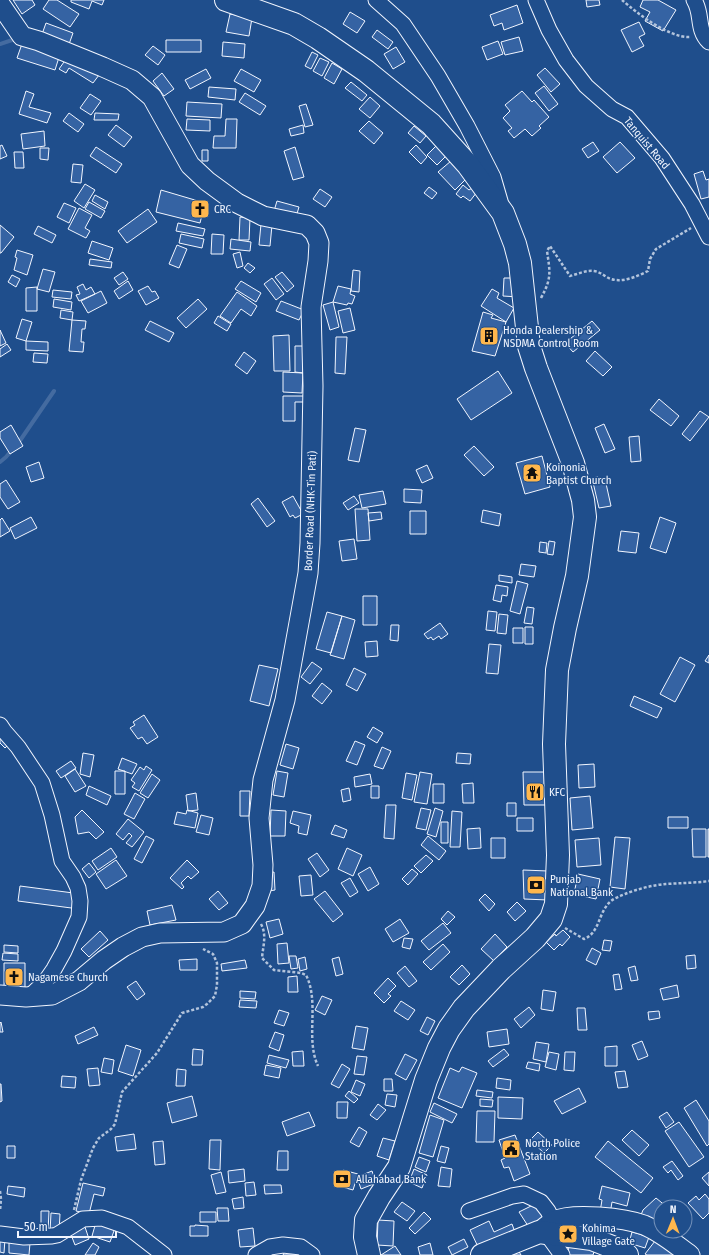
<svg xmlns="http://www.w3.org/2000/svg" width="709" height="1255" font-family="'Fira Sans Condensed',sans-serif">
<style>
.lines{fill:none;stroke-linecap:round;stroke-linejoin:round}
.stream{stroke:#446ba0;stroke-width:4}
.building{fill:#3563a3;stroke:#f2f6ff}
.minor-casing{stroke:#f2f6ff;stroke-width:17}
.major-casing{stroke:#f2f6ff;stroke-width:21}
.highway-casing{stroke:#f2f6ff;stroke-width:24}
.path{stroke:#b3c4dc;stroke-width:2.5;stroke-dasharray:3 2;stroke-linecap:butt}
.minor{stroke:#1f4e8c;stroke-width:15}
.major{stroke:#1f4e8c;stroke-width:19}
.highway{stroke:#1f4e8c;stroke-width:22}
.labels{text-anchor:middle;stroke-width:3;stroke-linejoin:round;paint-order:stroke}
.street-label{font-size:11px;fill:#f2f6ff;stroke:#1f4e8c}
.poi-label{font-size:11px;fill:#f2f6ff;stroke:#1f4e8c;text-anchor:start}
</style>
<rect width="100%" height="100%" fill="#1f4e8c"/>
<g class="lines">
<path class="stream" d="M0 44 18 38
M17 445 54 391
M0 462 6 457 12 450"/>
</g>
<path class="building" d="M13 0H32L35 5 22 14Z
M49 0H57L79 14 70 27 43 9Z
M71 0H104L102 5 92 1 89 9 71 2Z
M586 0H599L600 5 587 7Z
M643 0H658L676 10 663 31 645 21 650 12 640 7Z
M517 5 523 23 504 30 502 23 494 26 490 15Z
M350 12 365 21 357 33 343 24Z
M230 14 252 18 249 36 226 32Z
M639 22 645 34 639 37 644 46 632 52 621 30Z
M46 23 73 33 68 47 41 37Z
M377 30 393 42 388 49 372 37Z
M519 37 523 51 505 55 501 42Z
M166 40H201V52H166Z
M23 41 60 54 55 70 17 58Z
M498 41 503 54 487 60 482 47Z
M223 42 245 44 244 58 222 56Z
M153 46 165 55 158 65 145 55Z
M396 47 405 62 393 69 384 54Z
M312 52 318 55 311 69 305 66Z
M69 55 99 75 93 83 69 68 66 73 59 69Z
M320 58 329 62 322 76 313 71Z
M332 63 342 69 334 84 324 78Z
M545 68 560 84 551 92 537 75Z
M206 69 211 78 190 89 185 80Z
M241 69 261 80 254 92 234 81Z
M162 73 174 89 164 96 153 81Z
M351 82 367 95 362 101 345 88Z
M544 86 558 104 549 111 535 93Z
M209 87 236 89 235 100 208 97Z
M26 91 34 94 29 107 51 113 47 123 19 114Z
M522 91 532 102 534 100 549 117 539 126 541 128 532 136 525 129 514 138 508 131 512 128 503 118 510 111 505 105Z
M245 93 266 106 260 115 239 102Z
M90 94 101 101 91 115 80 108Z
M370 97 380 106 370 118 359 109Z
M187 102 222 104 221 118 186 116Z
M306 104 313 125 305 127 299 106Z
M69 113 84 124 78 132 63 121Z
M95 113 119 114 118 120H94Z
M187 119 210 120V131L186 130Z
M226 119H237L236 148H213L214 136H225Z
M369 121 383 133 374 144 359 131Z
M116 125 132 137 124 147 108 135Z
M303 125 304 133 291 136 289 129Z
M414 126 426 136 420 143 408 133Z
M44 131 45 146 23 149 21 134Z
M593 142 599 151 588 158 582 149Z
M620 142 635 158 617 173 603 157Z
M2 145 7 156 0 159V146Z
M416 145 427 157 421 164 409 152Z
M436 146 446 156 437 165 427 155Z
M96 147 122 164 116 173 90 156Z
M295 147 304 177 293 180 284 151Z
M40 148H49L48 160 40 159Z
M202 150H208V161H202Z
M14 152H23L24 168H15Z
M451 161 467 178 455 190 438 172Z
M73 164 83 165 81 183 71 182Z
M703 171 706 180 709 179V197L701 199 694 174Z
M85 184 95 190 84 208 74 201Z
M463 185 469 190 472 188 477 192 470 201 463 196 461 198 456 194Z
M429 187 437 193 432 199 424 193Z
M320 189 332 197 325 207 313 199Z
M161 190 205 203 200 223 156 212Z
M95 195 108 202 105 209 92 201Z
M277 201 299 207 296 217 274 211Z
M89 202 105 211 101 218 85 209Z
M64 203 76 208 69 223 57 217Z
M79 208 92 215 85 228 90 231 86 238 68 229Z
M148 209 157 222 127 243 118 231Z
M240 217 250 218 249 240H239Z
M178 223 205 229 203 236 176 231Z
M261 224 272 225 270 246 259 245Z
M0 225 14 237 1 253H0Z
M38 226 56 235 52 243 34 234Z
M181 234 204 239 202 248 179 243Z
M212 234 224 235 223 254H211Z
M231 239 251 242 250 251 230 249Z
M92 241 113 248 109 260 88 253Z
M177 245 187 249 179 268 169 264Z
M17 250 33 255 27 275 14 270 17 258 15 257Z
M240 252 243 266 237 268 233 254Z
M90 259 112 262 111 268 89 265Z
M248 263 255 268 250 273 244 268Z
M43 269 55 272 49 292 37 289Z
M353 270 360 271 359 292 351 291Z
M123 272 128 279 119 285 114 278Z
M282 272 294 286 287 292 275 277Z
M12 275 20 279 16 287 8 282Z
M272 278 284 294 276 300 264 284Z
M504 278H519V297L503 296Z
M128 281 133 290 119 299 114 291Z
M241 281 261 293 256 302 235 289Z
M83 284 86 290 91 287 95 294 79 301 76 295 80 294 77 287Z
M148 286 152 292 155 291 159 298 146 305 138 291Z
M338 286 351 289 350 294 355 296 352 304 348 303 347 305 333 302Z
M37 287V311H26V288Z
M492 289 499 293 497 298 514 308 506 322 481 306Z
M53 290 72 292 71 299 52 297Z
M101 291 107 303 88 313 81 301Z
M237 292 257 306 251 316 241 309 231 323 220 316Z
M54 299 72 302 71 310 53 307Z
M198 299 207 309 186 328 177 318Z
M281 301 304 310 299 320 276 311Z
M333 302 339 327 330 330 323 305Z
M350 308 355 330 343 333 338 311Z
M61 310 73 312 72 320 60 318Z
M483 312 493 315 491 318 506 322 495 356 472 351Z
M218 316 231 324 227 331 214 323Z
M22 319 32 322 26 341 16 338Z
M72 320 86 321 85 329H82L81 342H84L83 352 69 351Z
M150 321 174 333 169 342 145 330Z
M592 321 600 330 573 352 565 343Z
M0 330 6 343 0 346Z
M289 335 290 371H274L273 336Z
M336 337H347L345 374 335 373Z
M26 341 48 342V351L26 350Z
M7 344 11 350 0 357V349Z
M295 346H303V373L295 372Z
M595 351 612 367 603 376 586 361Z
M244 352 256 361 247 374 235 365Z
M34 353 48 354 47 363 33 362Z
M498 371 512 393 471 420 457 399Z
M283 372 303 373 302 393 283 392Z
M283 396H306V402H295V421H283Z
M659 399 679 416 671 426 650 410Z
M700 411 709 417 690 441 682 434Z
M604 424 615 449 605 453 595 428Z
M11 425 23 446 10 454 0 438V432Z
M355 428 366 430 359 462 348 460Z
M639 436 641 461 631 462 629 437Z
M474 446 494 467 484 476 464 455Z
M542 456 550 487 525 494 516 463Z
M39 462 44 478 31 482 26 467Z
M427 465 433 478 422 483 416 470Z
M598 477 599 480 605 479 611 506 599 508 592 478Z
M6 480 20 502 8 509 0 497V484Z
M404 489 422 490 421 503 404 502Z
M383 491 386 504 362 508 359 495Z
M293 496 303 514 295 518 293 515 290 517 282 502Z
M354 496 359 503 348 510 343 503Z
M258 498 275 521 267 527 251 504Z
M355 509H368L370 540 357 541Z
M483 510 501 514 499 526 481 522Z
M410 511H426V534H410Z
M381 512 382 519 369 521 368 513Z
M31 517 37 528 15 539 10 528Z
M660 517 676 523 666 553 650 548Z
M2 518 10 531 0 537V520Z
M621 531 639 533 636 553 618 551Z
M354 539 357 559 342 561 339 541Z
M549 541 555 542 553 555 547 554Z
M540 542 547 543 546 553 539 552Z
M521 564 536 566 534 577 519 575Z
M499 575 512 577V583L499 581Z
M517 581 528 584 520 614 510 611Z
M496 585 508 587 507 596 502 595 501 602 493 600Z
M363 596H377V625H363Z
M527 607 534 608 532 624 524 623Z
M488 611 497 612 495 631 486 630Z
M327 612 342 616 331 653 316 649Z
M499 614 508 615 506 634 497 633Z
M342 616 355 620 344 659 330 655Z
M440 623 448 634 441 639 439 636 433 640 431 637 428 639 424 634Z
M391 625H399L398 641 390 640Z
M525 627H533V644H525Z
M513 628H523V643H513Z
M377 641 378 656 366 657 365 642Z
M489 644 501 645 498 674 486 673Z
M709 655V663L705 661Z
M680 657 695 665 675 702 660 694Z
M312 662 322 669 310 684 301 677Z
M259 665 278 669 269 706 250 701Z
M354 668 366 674 357 691 346 685Z
M322 683 332 691 322 704 312 696Z
M634 696 662 708 657 718 630 706Z
M144 715 158 737 147 744 142 737 138 739 130 728 135 725 133 722Z
M373 727 383 733 377 743 367 737Z
M0 731 11 742 5 748 0 743Z
M355 741 365 745 357 765 346 761Z
M286 744 299 748 293 769 280 765Z
M382 747 391 751 383 769 374 766Z
M83 753 94 755 90 777 80 774Z
M457 753 471 754 470 764 456 763Z
M122 758 137 764 132 774 118 769Z
M71 761 76 768 61 778 56 771Z
M594 764 595 787 579 788 578 765Z
M146 766 152 770 139 791 132 787 135 783 131 780 140 767 144 770Z
M75 769 86 786 75 792 65 776Z
M115 771H125V794H115Z
M277 771 288 773 284 797 273 795Z
M420 772 432 774 427 804 414 802Z
M523 772H548V805H524Z
M406 773 417 775 412 800 402 798Z
M152 774 160 780 148 798 140 793Z
M370 774 372 784 355 787 354 777Z
M473 783 474 803H463L462 784Z
M433 784H444V803H433Z
M89 786 111 796 107 805 86 795Z
M371 786H379V798H371Z
M349 788 351 800 343 802 341 790Z
M240 791H250L249 816H240Z
M135 793 145 799 134 819 124 814Z
M196 793 198 810 188 811 186 795Z
M590 796 593 828 572 830 570 798Z
M507 803H516V816H507Z
M386 805H396L394 839 384 838Z
M421 808 431 810 426 830 416 828Z
M435 808 443 811 436 837 427 834Z
M82 810 104 832 96 839 89 832 78 834 75 817Z
M187 810 198 813 195 828 174 824 177 812 186 814Z
M271 810 286 811 285 836H270Z
M293 811 311 815 307 835 298 833 299 826 290 823Z
M452 811 462 812 460 847H450Z
M201 815 213 818 209 835 196 832Z
M668 817H688V828H668Z
M517 818H533V831H517Z
M128 819 144 832 132 847 126 843 132 836 129 833 123 840 116 834Z
M441 822H448V843H441Z
M335 825 347 830 344 838 331 834Z
M480 828 481 848 468 849 467 829Z
M692 829H706V857H693Z
M708 829H709V857H708Z
M146 836 154 840 142 863 134 859Z
M428 836 446 851 439 860 421 845Z
M615 837 630 838 625 889 610 887Z
M491 838H505V858H491Z
M599 838 601 865 577 867 575 840Z
M111 848 117 857 98 870 92 861Z
M347 848 362 855 353 876 338 869Z
M317 853 329 870 320 877 308 859Z
M426 855 433 861 421 873 414 866Z
M116 860 127 876 106 889 96 874Z
M187 860 199 872 191 879 188 876 181 883 184 887 182 889 170 878Z
M89 863 96 872 89 878 82 869Z
M370 867 379 884 368 891 358 874Z
M412 869 418 874 408 885 402 879Z
M523 870 548 871V900L524 899Z
M274 872 275 890 269 891 267 873Z
M578 874 600 879 596 899 574 894Z
M311 875 313 895 301 896 299 876Z
M350 878 358 892 350 897 341 883Z
M20 886 81 894 79 909 18 901Z
M218 891 228 903 219 910 209 899Z
M325 891 343 914 333 922 314 899Z
M485 894 495 904 489 911 479 900Z
M517 902 526 911 515 921 507 912Z
M172 905 176 920 150 925 147 911Z
M448 911 455 917 447 925 441 919Z
M279 919 283 934 270 938 266 922Z
M400 919 409 933 393 942 385 929Z
M443 923 451 933 429 950 421 941Z
M563 930 570 937 562 946 560 944 554 950 546 942 555 934 556 936Z
M100 931 108 940 89 957 81 949Z
M495 934 507 947 494 961 481 949Z
M404 938 413 939 410 949 402 947Z
M604 940 612 941 610 951 602 950Z
M287 943 289 963 278 964 277 944Z
M443 944 450 952 431 970 423 962Z
M4 945 18 946V953L4 952Z
M592 948 601 953 596 965 586 960Z
M3 953 18 954V961L2 960Z
M695 955 696 968 687 969 686 956Z
M289 956H296L298 968 291 969Z
M305 957 307 969 300 971 298 959Z
M339 957 343 974 336 976 332 959Z
M197 959V970H180L179 960Z
M245 960 247 968 222 971 221 964Z
M4 963H25V990H4Z
M462 965 470 974 459 985 450 977Z
M405 966 417 981 409 987 397 973Z
M635 966 638 980 631 981 628 968Z
M619 974 622 989 615 990 613 975Z
M297 976 298 992H288V977Z
M388 978 396 986 388 994 391 996 384 1003 374 993Z
M136 981 145 994 137 1000 127 987Z
M677 985 679 997 663 1000 660 989Z
M543 990 556 992 553 1011 541 1009Z
M240 991 256 992 255 999 240 998Z
M322 996 332 1000 325 1015 315 1010Z
M240 1000 257 1001 256 1008 239 1007Z
M401 1001 415 1010 408 1020 394 1011Z
M529 1007 535 1015 521 1028 514 1019Z
M577 1008H585L587 1030H578Z
M279 1010 289 1013 284 1026 274 1023Z
M659 1011 660 1018 649 1020 648 1012Z
M427 1017 435 1021 428 1035 420 1031Z
M1 1022 3 1032H0V1023Z
M356 1026 368 1028 364 1050 352 1048Z
M94 1027 98 1035 78 1044 75 1036Z
M507 1029 509 1044 489 1047 487 1032Z
M275 1032 284 1035 279 1051 269 1047Z
M642 1041 648 1056 638 1060 632 1045Z
M536 1042 549 1044 546 1062 533 1059Z
M126 1045 141 1050 133 1076 118 1071Z
M617 1046V1066H605V1047Z
M193 1049 203 1050 202 1065H192Z
M504 1049 509 1055 493 1067 488 1061Z
M303 1051 304 1066H293L292 1052Z
M549 1052 559 1054 556 1070 545 1067Z
M565 1052H575L574 1071 564 1070Z
M405 1054 417 1060 406 1080 395 1074Z
M269 1055 289 1060 286 1068 267 1063Z
M357 1056 367 1057 364 1075 354 1074Z
M104 1058 114 1060 112 1074 101 1072Z
M528 1062 540 1064 539 1071 526 1068Z
M342 1064 350 1069 339 1088 331 1084Z
M266 1065 281 1068 279 1078 264 1075Z
M462 1067 477 1073 462 1108 438 1098 450 1068 459 1072Z
M98 1068 100 1085 89 1086 87 1069Z
M177 1069 186 1070 185 1086H176Z
M625 1071 628 1087 618 1088 615 1072Z
M62 1076 76 1077 75 1088 61 1087Z
M497 1078 511 1080 510 1090 496 1088Z
M384 1079H392L393 1091H384Z
M356 1080 365 1084 360 1096 351 1092Z
M0 1084H1L2 1101 0 1102Z
M579 1088 586 1102 562 1114 554 1101Z
M477 1090 493 1092 492 1098 476 1096Z
M349 1091 358 1099 354 1103 345 1096Z
M387 1094 397 1095 395 1107 385 1105Z
M192 1096 197 1116 172 1123 167 1103Z
M498 1097 523 1098 522 1119 498 1118Z
M480 1099 493 1100 492 1107 480 1106Z
M696 1100 709 1121V1144L707 1146 684 1108Z
M337 1102H348L347 1118H337Z
M434 1103 457 1114 452 1123 430 1112Z
M378 1104 386 1110 377 1120 370 1115Z
M477 1111H495L494 1142H476Z
M309 1112 315 1126 287 1136 282 1122Z
M667 1112 674 1122 666 1128 659 1117Z
M430 1115 444 1120 433 1157 419 1153Z
M679 1122 704 1157 689 1167 665 1131Z
M359 1127 367 1132 359 1147 350 1142Z
M632 1130 649 1145 639 1156 622 1140Z
M538 1132 552 1145 544 1153 530 1140Z
M134 1134 136 1149 117 1151 115 1137Z
M515 1135 530 1174 514 1181 509 1167 504 1168 501 1160 505 1158 499 1140Z
M383 1138 395 1141 389 1160 377 1156Z
M210 1140H221L220 1170 209 1169Z
M163 1141 165 1164 155 1165 153 1142Z
M608 1141 653 1178 641 1193 595 1157Z
M7 1146H15V1158H7Z
M441 1146 449 1148 445 1163 437 1161Z
M278 1151H288V1170H277Z
M419 1157 430 1161 426 1172 415 1167Z
M672 1161 683 1176 678 1180 671 1170 668 1173 663 1167Z
M441 1167 452 1169 450 1187 438 1186Z
M244 1169 245 1181 229 1183 228 1171Z
M414 1169 427 1175 422 1188 409 1182Z
M343 1170 358 1174 353 1190 339 1186Z
M372 1171 376 1183 361 1189 357 1177Z
M221 1172 226 1192 216 1194 211 1175Z
M709 1172V1186L702 1178Z
M254 1182 256 1195 246 1196 245 1183Z
M83 1183 105 1188 103 1196 94 1194 89 1214 76 1211Z
M264 1185H281L282 1193 265 1194Z
M8 1186 25 1188 24 1197 7 1194Z
M602 1186 630 1193 627 1206 612 1202 610 1214 600 1212 602 1200 599 1199Z
M705 1194 709 1199V1213L703 1219 688 1203 696 1196 699 1200Z
M243 1197 244 1208 234 1209 232 1199Z
M656 1198 667 1207H661V1226L639 1220 643 1210Z
M402 1202 415 1211 407 1221 394 1212Z
M535 1204 549 1217 530 1229 519 1212Z
M217 1208H228L229 1221H218Z
M41 1211H49L48 1232H41Z
M200 1212H216V1222H200Z
M424 1212 431 1219 415 1234 409 1228Z
M51 1213 60 1214 59 1232H50Z
M378 1220 394 1221 393 1246 377 1245Z
M489 1221 494 1232 512 1224 516 1235 480 1251 470 1230Z
M96 1222 115 1228 110 1242 92 1236Z
M195 1225 208 1226V1236H190V1226H195Z
M85 1227 89 1239 75 1245 70 1232Z
M253 1228 255 1246 240 1247 238 1230Z
M632 1232 649 1237 645 1248 629 1243Z
M0 1238 5 1239 4 1253 0 1252Z
M464 1239 468 1247 452 1255 448 1247Z
M655 1241 674 1255H647L645 1254Z
M9 1242 30 1243 29 1255 9 1253Z
M93 1243 99 1247 95 1255H85Z
M430 1243 433 1255H420L418 1247Z
M570 1243 595 1249 593 1255H567Z
M395 1246 401 1255H381Z
M286 1249 297 1254V1255H283Z
M518 1250 521 1255H508Z"/>
<g class="lines">
<defs>
<path id="minor" d="M376 0 403 24 438 76 467 126 493 177 500 201
M536 0 549 30 566 60 586 86 612 109 627 117 662 158 692 204 709 237
M694 0C703 14 696 29 709 42
M0 725 4 731 18 747 42 783 52 815 62 861 73 877 78 888 80 901 79 917 64 951 54 969 45 982 30 996
M469 1211 512 1196 524 1194 541 1202 548 1211 553 1221
M546 1233 562 1255
M0 1234 24 1237 52 1236 57 1235 83 1219 102 1218 128 1227 164 1255
M256 1255 270 1247 283 1245 301 1247 312 1255"/>
<path id="major" d="M0 4 22 36 39 41 103 67 132 80 152 97 190 165 207 181 237 203 263 216 307 225 315 233 319 243 318 261 311 307 313 386 310 543 308 573 285 700 263 780 259 818 263 865 262 886 255 906 242 924 224 932 160 933 142 937 123 947 104 960 79 981 52 995 26 997 0 995
M539 1232C544 1228 549 1223 554 1221 573 1212 625 1218 644 1225 661 1232 676 1245 690 1255"/>
<path id="highway" d="M226 0 294 24 318 38 366 71 431 124 468 165 503 213 515 244 520 263 529 346 536 368 573 463 583 500 585 517 577 576 565 628 557 670 554 744 558 855 556 904 551 919 535 938 501 969 464 1008 449 1029 439 1048 426 1080 399 1167 379 1197 366 1220 365 1237 369 1255
M482 1255 539 1232 592 1239 622 1251 627 1255"/>
</defs>
<use href="#minor" class="minor-casing"/>
<use href="#major" class="major-casing"/>
<use href="#highway" class="highway-casing"/>
<path class="path" d="M622 0C638 14 669 38 690 37
M541 298C552 278 550 272 547 251L550 246 570 276C578 274 586 270 594 271 601 272 605 277 611 279 623 283 638 276 648 271L650 259 656 249 691 228
M261 924C267 935 263 946 262 958L274 970 301 973 306 975C320 1003 305 1038 318 1066
M565 928 584 939C600 933 598 912 611 901 615 898 620 896 625 894 637 889 653 885 666 884 681 883 695 883 709 881
M0 1191 1 1199 0 1211
M74 1210 81 1180 93 1148 99 1138 111 1129 115 1124 122 1092 157 1053 182 1013 203 1007 207 1004 215 996 217 985V963L213 954 203 949"/>
<use href="#minor" class="minor"/>
<use href="#major" class="major"/>
<use href="#highway" class="highway"/>
</g>
<defs>
<symbol id="church-square" viewBox="-11 -11 22 22"><rect x="-9" y="-9" width="18" height="18" rx="4" fill="#ffb74d" stroke="#1f4e8c"/><path d="M-1.2-6h2.4v3.5h3.3v2.4h-3.3V6h-2.4V-.1h-3.3v-2.4h3.3Z" fill="#111"/></symbol>
<symbol id="building-square" viewBox="-11 -11 22 22"><rect x="-9" y="-9" width="18" height="18" rx="4" fill="#ffb74d" stroke="#1f4e8c"/><path d="M-4-6H4V6H1V3H-1V6H-4ZM-2.5-4.3h1.7v1.8h-1.7ZM.8-4.3h1.7v1.8H.8ZM-2.5-1h1.7V.8h-1.7ZM.8-1h1.7V.8H.8Z" fill="#111"/></symbol>
<symbol id="temple-square" viewBox="-11 -11 22 22"><rect x="-9" y="-9" width="18" height="18" rx="4" fill="#ffb74d" stroke="#1f4e8c"/><path d="M0-6L5-2H3V0L6.5 2.5H4V6H1.5V3h-3V6H-4V2.5H-6.5L-3 0V-2H-5Z" fill="#111"/></symbol>
<symbol id="restaurant-square" viewBox="-11 -11 22 22"><rect x="-9" y="-9" width="18" height="18" rx="4" fill="#ffb74d" stroke="#1f4e8c"/><path d="M-5-6h1v4h1v-4h1v4h1v-4h1v5L-1.5 .5V6h-2V.5L-5-1ZM5-6V6H3V1.5H1.5Q1.5-4 5-6Z" fill="#111"/></symbol>
<symbol id="bank-square" viewBox="-11 -11 22 22"><rect x="-9" y="-9" width="18" height="18" rx="4" fill="#ffb74d" stroke="#1f4e8c"/><path d="M-6-4H6V4H-6ZM0-2.3a2.3 2.3 0 1 0 0 4.6a2.3 2.3 0 1 0 0-4.6Z" fill="#111"/></symbol>
<symbol id="civic-square" viewBox="-11 -11 22 22"><rect x="-9" y="-9" width="18" height="18" rx="4" fill="#ffb74d" stroke="#1f4e8c"/><path d="M-.6-6.5H3V-4.5H.6V-3L4-1V1h2V6H-6V1h2V-1L-.6-3ZM-1.2 2.5V6h2.4V2.5Z" fill="#111"/></symbol>
<symbol id="sight-square" viewBox="-11 -11 22 22"><rect x="-9" y="-9" width="18" height="18" rx="4" fill="#ffb74d" stroke="#1f4e8c"/><path d="M0-6L1.8-2.2L6-1.7L2.9 1.2L3.7 5.4L0 3.3L-3.7 5.4L-2.9 1.2L-6-1.7L-1.8-2.2Z" fill="#111"/></symbol>
</defs>
<g fill-rule="evenodd">
<use href="#church-square" x="189" y="198" width="22" height="22"/>
<use href="#building-square" x="478" y="325" width="22" height="22"/>
<use href="#temple-square" x="521" y="462" width="22" height="22"/>
<use href="#restaurant-square" x="524" y="781" width="22" height="22"/>
<use href="#bank-square" x="525" y="874" width="22" height="22"/>
<use href="#church-square" x="3" y="966" width="22" height="22"/>
<use href="#civic-square" x="500" y="1138" width="22" height="22"/>
<use href="#bank-square" x="331" y="1168" width="22" height="22"/>
<use href="#sight-square" x="557" y="1223" width="22" height="22"/>
</g>
<g class="labels">
<g class="street-label">
<text transform="translate(647 143) rotate(50)" y="4">Tanquist Road</text>
<text transform="translate(310 511) rotate(-88)" y="4">Border Road (NHK-Tin Pati)</text>
</g>
<g class="poi-label">
<text x="214" y="213">CRC</text>
<text x="503" y="334">Honda Dealership &amp;<tspan x="503" dy="13">NSDMA Control Room</tspan></text>
<text x="546" y="471">Koinonia<tspan x="546" dy="13">Baptist Church</tspan></text>
<text x="549" y="796">KFC</text>
<text x="550" y="883">Punjab<tspan x="550" dy="13">National Bank</tspan></text>
<text x="28" y="981">Nagamese Church</text>
<text x="525" y="1147">North Police<tspan x="525" dy="13">Station</tspan></text>
<text x="356" y="1183">Allahabad Bank</text>
<text x="582" y="1232">Kohima<tspan x="582" dy="13">Village Gate</tspan></text>
</g>
</g>
<g transform="translate(673 1219) rotate(1)"><circle r="19" fill="#1f4e8c" stroke="#7391ba"/>
<path d="M0-3L7 15L0 10L-7 15Z" fill="#ffb74d"/>
<text y="-6" font-size="11" font-weight="bold" text-anchor="middle" fill="#f2f6ff">N</text>
</g>
<path d="M18 1231v6h98v-6" fill="none" stroke="#f2f6ff" stroke-width="2"/>
<text x="24" y="1231" font-size="12" fill="#f2f6ff" stroke="#1f4e8c" stroke-width="3" paint-order="stroke">50 m</text>
</svg>
